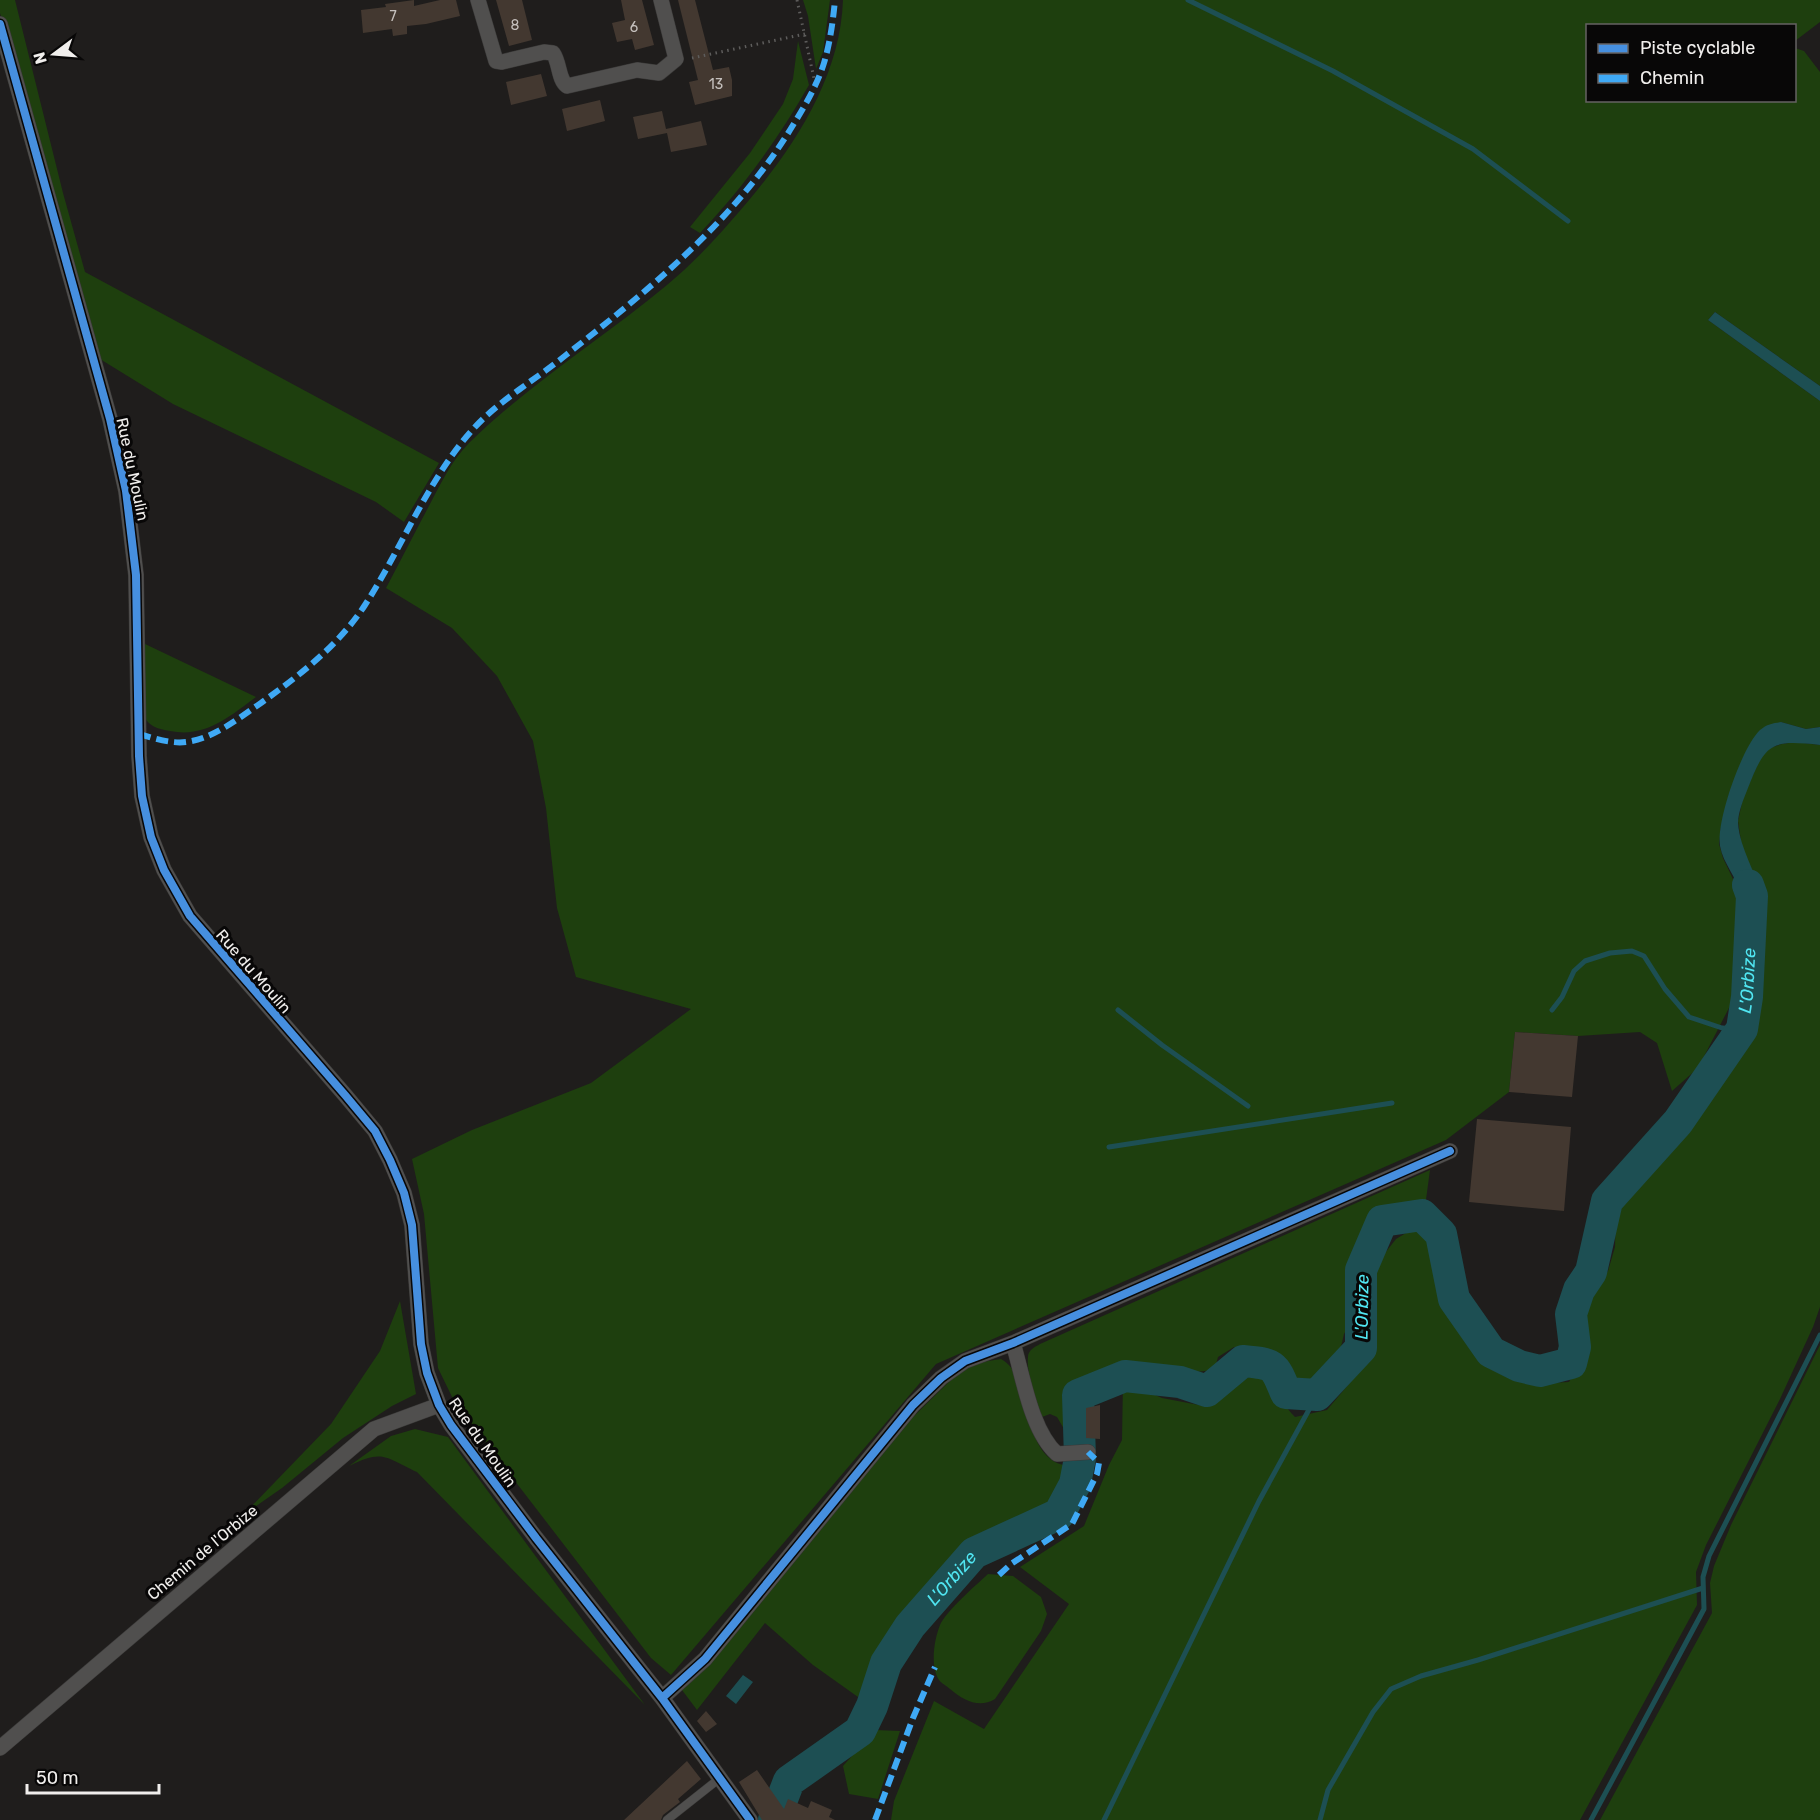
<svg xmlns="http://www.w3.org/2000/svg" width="1820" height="1820" font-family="Rubik,sans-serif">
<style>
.green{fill:#1e3f0e}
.water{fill:#1d4f53}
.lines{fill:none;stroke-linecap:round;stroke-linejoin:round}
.stream{stroke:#1d4f53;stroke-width:5}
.river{stroke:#1d4f53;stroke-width:32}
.building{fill:#433830}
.lane-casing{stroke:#3a3938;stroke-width:9}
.street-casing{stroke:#3a3938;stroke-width:16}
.path{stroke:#5e5d5c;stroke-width:3;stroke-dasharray:1.5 4.5;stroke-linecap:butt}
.lane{stroke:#504f4e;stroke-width:8}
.street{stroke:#504f4e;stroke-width:15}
.quiet{stroke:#3fa9f5;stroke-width:6;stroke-dasharray:12 6;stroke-linecap:butt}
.cycleway-casing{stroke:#080707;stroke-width:11}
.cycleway{stroke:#468fdf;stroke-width:8}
.labels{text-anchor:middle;stroke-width:6;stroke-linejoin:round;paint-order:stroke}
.number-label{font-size:14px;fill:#c5c0bd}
.street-label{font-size:16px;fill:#f0eeec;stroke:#080707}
.water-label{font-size:18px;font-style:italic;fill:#50e5f1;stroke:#080707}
</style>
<rect width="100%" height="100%" fill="#1f1d1c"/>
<path class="green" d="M0 0H15L63 193 85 272 439 463 404 522 376 502 173 404 100 359 0 13Z
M803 0H830L823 52 816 69 808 16Z
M843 0H1820V22L1795 41 1794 26H1588V100H1794L1795 48 1804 51 1820 72V386L1715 312 1708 320 1820 401V727L1806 729 1781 722 1729 794 1721 827 1719 844 1723 858 1741 896V924L1731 1004 1698 1068 1672 1091 1657 1043 1640 1032 1578 1036 1515 1032 1509 1092 1446 1140 936 1364 671 1675 651 1658 455 1403 438 1368 424 1214 412 1159 472 1130 591 1083 691 1009 576 977 557 908 546 808 533 741 497 676 452 628 386 588C401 560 415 532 430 504 441 483 452 460 469 443 529 384 602 339 667 285 690 266 711 244 731 221 785 160 840 85 843 0Z
M798 41 809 85C778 139 743 188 700 233L690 227 750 153 783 104 793 79Z
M143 643 256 697C229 717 205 738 170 731 158 729 149 727 143 715Z
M1795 742 1820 745V1307L1813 1327 1780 1399 1706 1545 1696 1572 1697 1605 1580 1820H891L894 1801 934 1701 984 1729 1069 1604 1020 1567 1084 1526 1109 1465 1122 1440 1123 1381 1162 1398 1204 1406C1225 1390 1254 1359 1276 1390 1284 1402 1285 1407 1295 1417L1327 1410 1369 1360 1377 1339 1371 1320V1292L1375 1274 1385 1253 1396 1239 1411 1230 1423 1231 1437 1242 1448 1302 1478 1347 1516 1381 1532 1384 1569 1382 1585 1353 1580 1310 1584 1302 1608 1271 1615 1247 1616 1206 1619 1196 1698 1102 1753 1023 1760 964 1761 897 1742 848 1738 821 1743 798 1758 763 1767 749 1782 744Z
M1430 1170 1425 1207 1387 1210 1372 1215 1351 1258 1355 1315 1344 1334 1340 1351 1326 1372 1309 1386 1294 1388 1276 1355 1263 1348 1234 1347 1218 1357 1215 1368C1202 1374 1189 1371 1174 1371 1138 1371 1105 1370 1074 1389L1073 1432 1067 1434 1057 1417 1050 1414 1042 1417C1037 1401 1026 1373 1028 1357 1028 1350 1035 1347 1040 1344Z
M400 1301 416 1394 392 1406 343 1438 282 1488 243 1515 331 1424 380 1351Z
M1820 1345V1820H1600L1712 1613 1710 1583 1714 1566 1731 1525Z
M1001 1359C1035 1376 1018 1459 1068 1466L1066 1484 1051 1507 970 1544 910 1613 884 1648 858 1697 813 1665 765 1623 697 1710 682 1690 731 1639 913 1417 956 1375 966 1367 988 1361Z
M415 1429 448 1437 645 1705 417 1472C385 1457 383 1449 349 1466L391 1436Z
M988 1574 1013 1576 1041 1597 1047 1614 1041 1631 995 1699C979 1709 963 1700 950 1689 947 1686 941 1683 939 1680 930 1666 934 1640 940 1625 947 1610 975 1586 988 1574Z
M875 1730 900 1731 878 1799 849 1794 843 1766Z"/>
<path class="water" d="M1715 312 1820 386V401L1708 320Z
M1781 722 1806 729 1820 727V745C1771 740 1766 742 1748 788 1744 798 1738 812 1738 823 1740 850 1757 872 1761 898 1762 908 1761 920 1761 931L1741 924C1741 916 1743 905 1741 897 1738 878 1723 864 1720 846 1716 821 1742 747 1760 730 1767 724 1773 723 1781 722Z
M743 1675 753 1682 736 1704 726 1696Z"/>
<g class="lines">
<path class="stream" d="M1188 0 1333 71 1473 149 1568 221
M1118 1010 1162 1045 1248 1106
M1552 1010 1562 997 1574 971 1585 961 1610 953 1632 951 1644 956 1665 989 1689 1017 1722 1028 1742 1029
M1109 1147 1392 1103
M1104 1820 1259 1501 1317 1395
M1320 1820 1328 1790 1373 1712 1391 1689 1421 1676 1478 1660 1703 1588
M1591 1820 1704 1609 1703 1577 1709 1556 1820 1335"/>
<path class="river" id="s1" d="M774 1820 789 1781 860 1731 872 1706 886 1663 910 1626 974 1553 1059 1514 1075 1484 1080 1458 1078 1395 1125 1376 1180 1382 1207 1391 1243 1361C1275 1364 1274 1364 1286 1393L1317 1395 1361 1348V1270L1382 1221 1422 1215 1441 1234 1454 1299 1491 1352 1519 1366 1540 1371 1571 1363 1575 1347 1571 1314 1579 1290 1591 1272 1607 1201 1678 1122 1742 1029 1747 997 1752 896 1748 885"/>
</g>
<path class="building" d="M414 0V6L440 0H456L460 16 426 24 407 26V34L393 36 392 29 363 33 361 10 386 7 385 4Z
M496 0H522L532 40 509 46Z
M621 0H642L654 45 635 50 632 39 617 42 612 23 625 20Z
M678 0H695L713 70 729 67 732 80V96L695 105 689 82 698 80Z
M541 74 547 96 511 105 506 82Z
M600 100 605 121 567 131 562 109Z
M662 111 666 129 701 121 707 145 671 152 667 133 638 139 633 117Z
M1515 1032 1578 1036 1572 1097 1509 1092Z
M1477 1119 1571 1127 1564 1211 1469 1202Z
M1100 1405V1439L1086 1438V1408Z
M706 1711 717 1724 706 1732 697 1721Z
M687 1761 701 1779 678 1799 680 1802 663 1815 661 1820H624Z
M757 1770 784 1809 788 1799 808 1808 811 1801 832 1810 829 1817 835 1820H762L739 1782Z"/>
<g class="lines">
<defs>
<path id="lane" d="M667 1820 720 1778"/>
<path id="street" d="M478 0 496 61 502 62 544 52 553 53C560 63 558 79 567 86L637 70 659 73 676 59 661 0
M0 24 110 419 126 491 136 575 139 756 142 796 151 837 164 870 190 916 345 1095 375 1131 390 1160 404 1193 412 1225 421 1344 427 1373 439 1405 451 1425 536 1538 662 1698 750 1820
M1013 1343C1023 1376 1031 1431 1057 1454L1088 1452
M662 1698 705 1659 913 1405 941 1378 965 1361 1013 1343 1450 1151
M0 1748 374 1429 439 1405"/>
</defs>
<use href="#lane" class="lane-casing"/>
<use href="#street" class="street-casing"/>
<path class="path" d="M797 0 815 83
M692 58 805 34"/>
<use href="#lane" class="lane"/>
<use href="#street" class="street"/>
<path class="quiet" d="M139 734C153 738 171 744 186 742 213 739 239 718 261 703 300 675 339 645 365 605 404 545 433 466 485 417 510 394 540 376 566 355 650 289 734 221 790 130 803 109 817 86 824 63 830 43 833 21 835 0
M999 1575 1011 1564 1072 1524 1097 1474 1099 1463 1088 1452
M875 1820 913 1718 935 1667"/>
<defs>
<path id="cycleway" d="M0 24 110 419 126 491 136 575 139 756 142 796 151 837 164 870 190 916 345 1095 375 1131 390 1160 404 1193 412 1225 421 1344 427 1373 439 1405 451 1425 536 1538 662 1698 750 1820
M662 1698 705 1659 913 1405 941 1378 965 1361 1013 1343 1450 1151"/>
</defs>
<use href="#cycleway" class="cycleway-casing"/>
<use href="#cycleway" class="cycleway"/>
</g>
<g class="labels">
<g class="number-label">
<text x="393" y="21">7</text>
<text x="515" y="30">8</text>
<text x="634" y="32">6</text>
<text x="716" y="89">13</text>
</g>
<g class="street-label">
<text transform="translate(133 469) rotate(78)" y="6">Rue du Moulin</text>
<text transform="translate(254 971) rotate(49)" y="6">Rue du Moulin</text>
<text transform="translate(483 1442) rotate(55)" y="6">Rue du Moulin</text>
<text transform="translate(202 1552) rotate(-40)" y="6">Chemin de l'Orbize</text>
</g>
<g class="water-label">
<text dy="6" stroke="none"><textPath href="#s1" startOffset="1748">L'Orbize</textPath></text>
<text transform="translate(1362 1307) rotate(-89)" y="6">L'Orbize</text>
<text dy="6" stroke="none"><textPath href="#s1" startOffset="309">L'Orbize</textPath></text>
</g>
</g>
<rect x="1586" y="24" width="210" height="78" fill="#080707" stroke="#656363" stroke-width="1.5"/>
<rect x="1598" y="44" width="30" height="9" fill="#468fdf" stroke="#656363" stroke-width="1.5"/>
<text x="1640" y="54" font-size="18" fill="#f0eeec">Piste cyclable</text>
<rect x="1598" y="74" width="30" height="9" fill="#3fa9f5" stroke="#656363" stroke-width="1.5"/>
<text x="1640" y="84" font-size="18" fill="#f0eeec">Chemin</text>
<g transform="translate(54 54) rotate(254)" stroke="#080707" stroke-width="4.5" paint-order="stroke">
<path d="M0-4.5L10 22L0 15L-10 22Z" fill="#f0eeec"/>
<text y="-9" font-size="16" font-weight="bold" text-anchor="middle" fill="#f0eeec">N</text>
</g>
<path d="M27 1784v9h132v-9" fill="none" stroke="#f0eeec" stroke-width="3"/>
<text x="36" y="1784" font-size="18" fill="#f0eeec" stroke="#080707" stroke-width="4.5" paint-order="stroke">50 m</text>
</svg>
